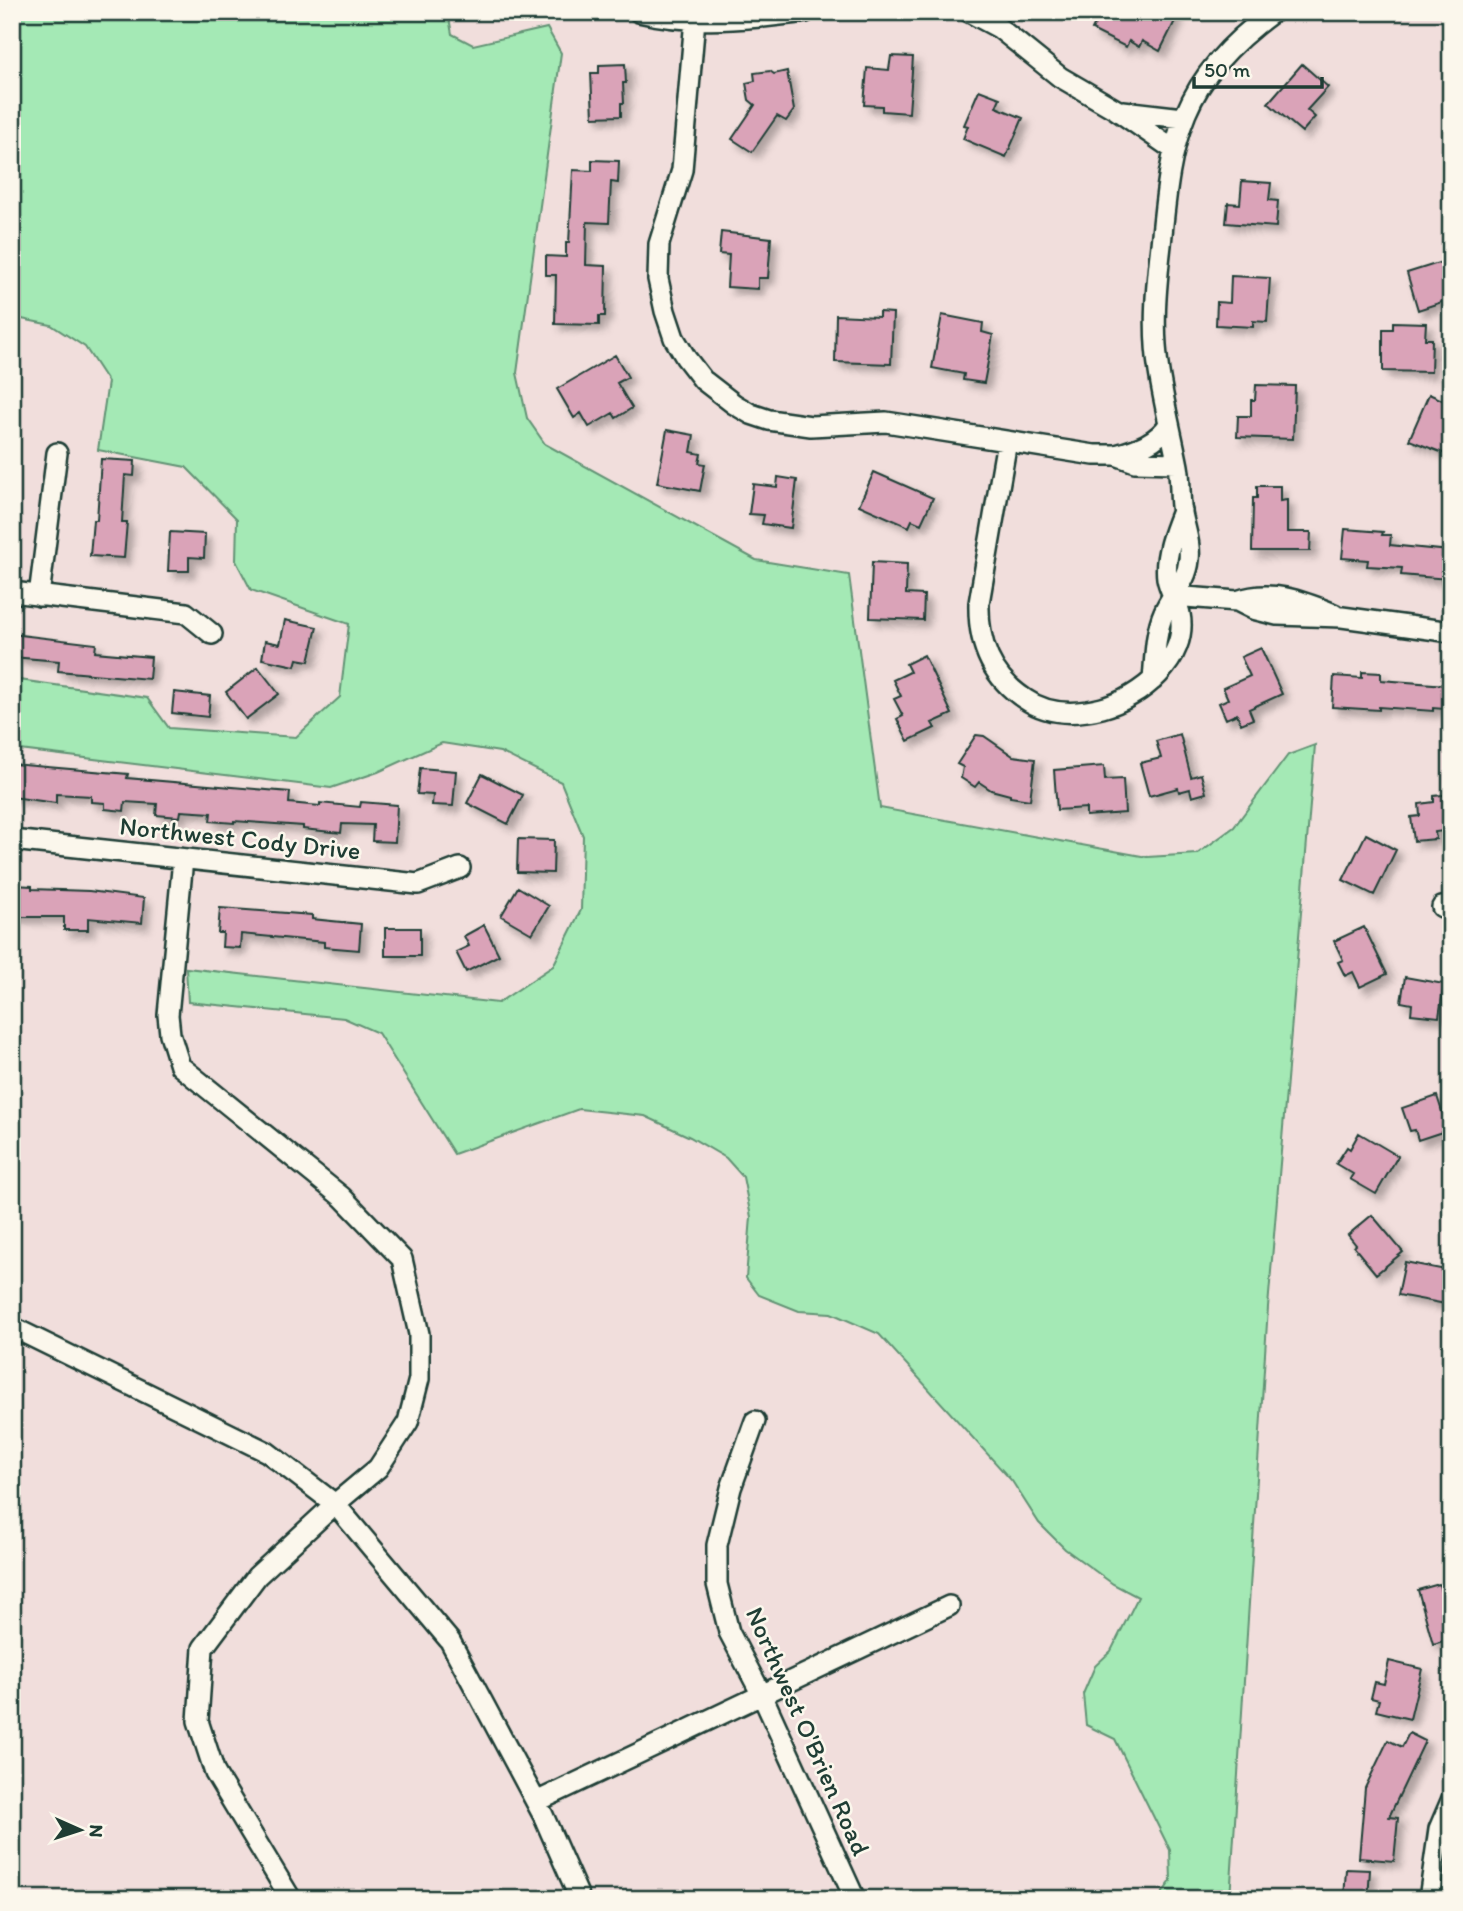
<svg xmlns="http://www.w3.org/2000/svg" width="1463" height="1911" font-family="Itim,sans-serif">
<style>
.green{fill:#a4e9b5;stroke:#629374;stroke-width:2}
.building{fill:#daa3b8;stroke:#1f3d34;stroke-width:2;filter:url(#shadow)}
.lines{fill:none;stroke-linecap:round;stroke-linejoin:round}
.minor-casing{stroke:#1f3d34;stroke-width:24}
.minor{stroke:#fbf7ec;stroke-width:19}
.labels{text-anchor:middle;stroke-width:5;stroke-linejoin:round;paint-order:stroke}
.street-label{font-size:26px;fill:#1f3d34;stroke:#fbf7ec}
</style>
<defs>
<filter id="shadow"><feDropShadow dx="6" dy="6" stdDeviation="3.5" flood-color="#0004"/></filter>
</defs>
<rect width="100%" height="100%" fill="#f1dedc"/>
<filter id="ink" filterUnits="userSpaceOnUse"><feTurbulence type="fractalNoise" baseFrequency=".0143" numOctaves="2"/><feDisplacementMap in="SourceGraphic" scale="14" xChannelSelector="R" yChannelSelector="G"/><feConvolveMatrix kernelMatrix="1 2 1 2 8 2 1 2 1" color-interpolation-filters="sRGB"/></filter>
<g filter="url(#ink)">
<path class="green" d="M12 12H448L452 34 473 45 547 28 561 53 517 373 527 418 545 444 756 560 849 575 880 808 1147 857 1197 854 1234 827 1288 755 1315 745 1268 1307 1230 1899H1158L1171 1881 1170 1850 1115 1739 1086 1725 1083 1694 1095 1666 1111 1651 1138 1597 1113 1584 1065 1549 1039 1523 1012 1481 879 1334 831 1313 799 1311 759 1295 746 1278 751 1217 743 1177 726 1158 690 1137 645 1116 579 1109 454 1154 378 1033 344 1018 188 1002 186 968 498 1003 553 966 581 910 583 836 561 782 500 752 442 743 378 772 331 788 12 749V679L147 698 169 728 296 737 340 697 349 624 251 590 236 561 237 519 186 467 98 450 108 382 85 347 51 325 17 318 12 320Z"/>
<path class="building" d="M1101 12H1168L1177 17 1160 51 1142 41 1139 47 1129 41 1126 47 1092 30Z
M891 56 913 57 909 113 882 111V106L864 105 867 68 889 70Z
M625 64 626 83H623L624 103H621V116L593 117 591 73H599V65Z
M1302 64 1328 87 1307 110 1315 117 1302 132 1268 103Z
M770 71 774 74 787 71 794 110 786 121 777 116 752 152 732 139 755 105 749 100 746 83 755 81 754 73Z
M979 90 1000 98 996 107 1023 118 1006 157 963 139 968 126 964 125Z
M592 160 619 161 618 183 611 182 609 223 587 222 586 265 606 266 605 316H599V325L555 324 556 275H546V256L566 257V243H569L573 170 592 171Z
M1242 181 1271 183 1269 200 1278 201 1276 227 1226 223 1228 203 1240 204Z
M721 232 771 238 768 278H758V289L727 287 729 255 719 254Z
M1451 259V299L1418 310 1407 273Z
M1231 276 1270 278 1267 322 1253 321V327L1216 325 1217 302 1230 303Z
M879 312 893 313 891 364 835 362 836 315 879 317Z
M942 315 983 323 982 332 993 335 984 383 963 380 964 374 932 368Z
M1393 322 1426 323 1425 339H1432L1431 372 1383 371V329H1393Z
M615 355 628 377 617 383 632 408 616 418 613 413 589 427 581 413 574 418 557 389Z
M1256 385 1295 386 1293 439 1237 437 1238 416H1251V400H1255Z
M1429 394 1451 404V456L1409 440Z
M667 430 694 435 691 452 701 454 699 463 705 464 700 491 657 483Z
M101 459 135 461 134 476 125 475 122 522H127L124 558 90 556 93 520H97Z
M874 472 933 498 921 524 912 520 909 527 859 505Z
M778 477 797 480 791 528 762 524 764 515 749 514 753 484 777 487Z
M1257 486H1280V501L1287 500V532H1311L1310 551H1252L1253 498H1257Z
M1345 529 1383 532 1382 535H1391L1390 545 1450 551 1448 579 1401 575 1402 568 1367 566 1368 560 1342 558Z
M170 532 205 534 204 558 189 557V571H168Z
M872 562 907 564 906 594 924 595 923 620 870 618Z
M285 620 317 627 309 661 297 659 295 666 262 659 265 641 280 644Z
M12 634 96 644 95 652 151 657 149 679 58 671 59 661 12 657Z
M1261 648 1282 694 1249 709 1253 719 1241 724 1237 714 1226 719 1219 703 1228 699 1223 688 1250 676 1241 657Z
M924 655 952 714 932 723 935 728 908 741 897 719 903 716 894 699 901 696 893 680 910 672 906 664Z
M258 667 279 694 246 719 226 692Z
M1362 672 1381 673V680L1446 685 1444 709 1433 708V711L1379 707V710L1332 707 1334 676 1362 678Z
M174 692 210 696 208 717 172 713Z
M1180 734 1191 777 1201 774 1206 793 1192 797 1190 789 1179 792 1178 788 1149 796 1140 763 1161 758 1156 741Z
M976 735 984 736 1013 756 1035 759 1030 800 1010 797V795L991 790 979 782 975 787 961 778 963 767 957 764Z
M12 764 128 774 127 778 290 792 289 803 320 806V803L360 807 361 802 397 805 395 842 372 841 373 825 342 824 341 833 303 829V826L234 821V823L210 821 211 813 181 811 180 817 156 815 157 804 125 802 124 811 105 809V803L91 802V796L56 794V803L12 797Z
M1104 766 1105 780 1123 779 1125 813 1086 816V808L1057 810 1054 770Z
M420 768 456 771 453 806 432 805 433 795 417 794Z
M482 774 523 795 508 824 467 803Z
M1451 794V830L1435 832 1436 839 1414 841 1411 817 1420 816 1419 804 1434 802V796Z
M1366 834 1396 850 1374 895 1343 880Z
M518 839 554 840 553 873 517 872Z
M14 885 32 886V889L89 891 144 898 142 923 88 918V930H64V917H12Z
M518 887 549 906 532 934 501 916Z
M220 908 312 915V919L361 924 359 950 324 947V942L241 934 240 948 222 947 223 933H218Z
M484 925 499 955 466 972 456 952 469 946 464 936Z
M1364 927 1387 974 1360 987 1353 972 1345 976 1338 962 1343 960 1334 941Z
M385 928H420V956H385Z
M1405 977 1444 984 1439 1017 1411 1014 1412 1004 1401 1002Z
M1437 1096 1448 1130 1418 1140 1415 1130 1410 1131 1402 1108Z
M1359 1133 1398 1156 1376 1194 1350 1179 1353 1174 1336 1164 1347 1147 1350 1149Z
M1372 1215 1403 1252 1376 1274 1354 1247 1356 1245 1348 1235Z
M1405 1262 1451 1271V1305L1398 1295Z
M1439 1584 1441 1592 1451 1590V1639L1433 1644 1418 1590Z
M1389 1661 1422 1669 1410 1719 1376 1711 1379 1700 1371 1698 1375 1682 1384 1684Z
M1409 1733 1425 1741 1389 1817 1398 1818 1394 1861 1359 1858 1365 1788 1388 1740 1402 1747Z
M1346 1869 1370 1870 1368 1899H1344Z"/>
<g class="lines">
<defs>
<path id="minor" d="M639 12C693 25 751 19 806 12
M969 12 999 28 1060 77 1115 109 1174 150
M695 19 682 170 659 244 658 279 665 311 674 338 686 358 703 380 734 404 751 414 769 420 811 426 886 422 1094 455H1116L1135 462 1177 463
M1123 111 1183 118
M1007 441 979 603C978 643 990 676 1025 699 1048 715 1075 715 1102 708 1140 698 1189 659 1180 614 1178 602 1169 591 1167 578 1164 556 1174 531 1182 511
M1116 455C1137 449 1157 443 1169 424
M12 592 186 613 212 634
M39 596 57 453
M1173 596 1237 601 1253 609 1277 615 1342 617 1451 632
M1237 601C1271 589 1302 601 1334 614
M1153 680C1155 658 1155 632 1164 612 1172 593 1187 582 1189 560 1191 544 1185 529 1182 513 1179 498 1181 482 1178 466 1172 435 1164 404 1159 372 1152 329 1156 288 1161 245 1171 137 1180 80 1273 12
M12 840 418 884 460 868
M183 859 168 1015 170 1034 180 1066 342 1197 402 1259 419 1334V1379L408 1422 378 1468 335 1504 257 1576 203 1648 198 1721 215 1773 291 1899
M1442 907 1451 906
M12 1327 267 1452 335 1504 450 1641 543 1815 580 1899
M755 1421 731 1488 717 1545V1584L729 1632 762 1695 855 1899
M536 1802 949 1606
M1429 1899 1439 1829 1451 1801"/>
</defs>
<use href="#minor" class="minor-casing"/>
<use href="#minor" class="minor"/>
</g>
</g>
<g class="labels">
<g class="street-label">
<text transform="translate(240 838) rotate(6)" y="9">Northwest Cody Drive</text>
<text transform="translate(808 1731) rotate(66)" y="9">Northwest O'Brien Road</text>
</g>
</g>
<rect width="1463" height="1911" fill="none" stroke="#fbf7ec" stroke-width="42"/>
<rect x="21" y="21" width="1421" height="1869" fill="none" stroke="#1f3d34" stroke-width="2.5" filter="url(#ink)"/>
<g transform="translate(80 1830) rotate(93)" stroke="#fbf7ec" stroke-width="5" paint-order="stroke">
<path d="M0-5L12 26L0 18L-12 26Z" fill="#1f3d34"/>
<text y="-10" font-size="19" font-weight="bold" text-anchor="middle" fill="#1f3d34">N</text>
</g>
<path d="M1194 77v10h128v-10" fill="none" stroke="#1f3d34" stroke-width="3.5"/>
<text x="1204" y="77" font-size="21" fill="#1f3d34" stroke="#fbf7ec" stroke-width="5" paint-order="stroke">50 m</text>
</svg>
